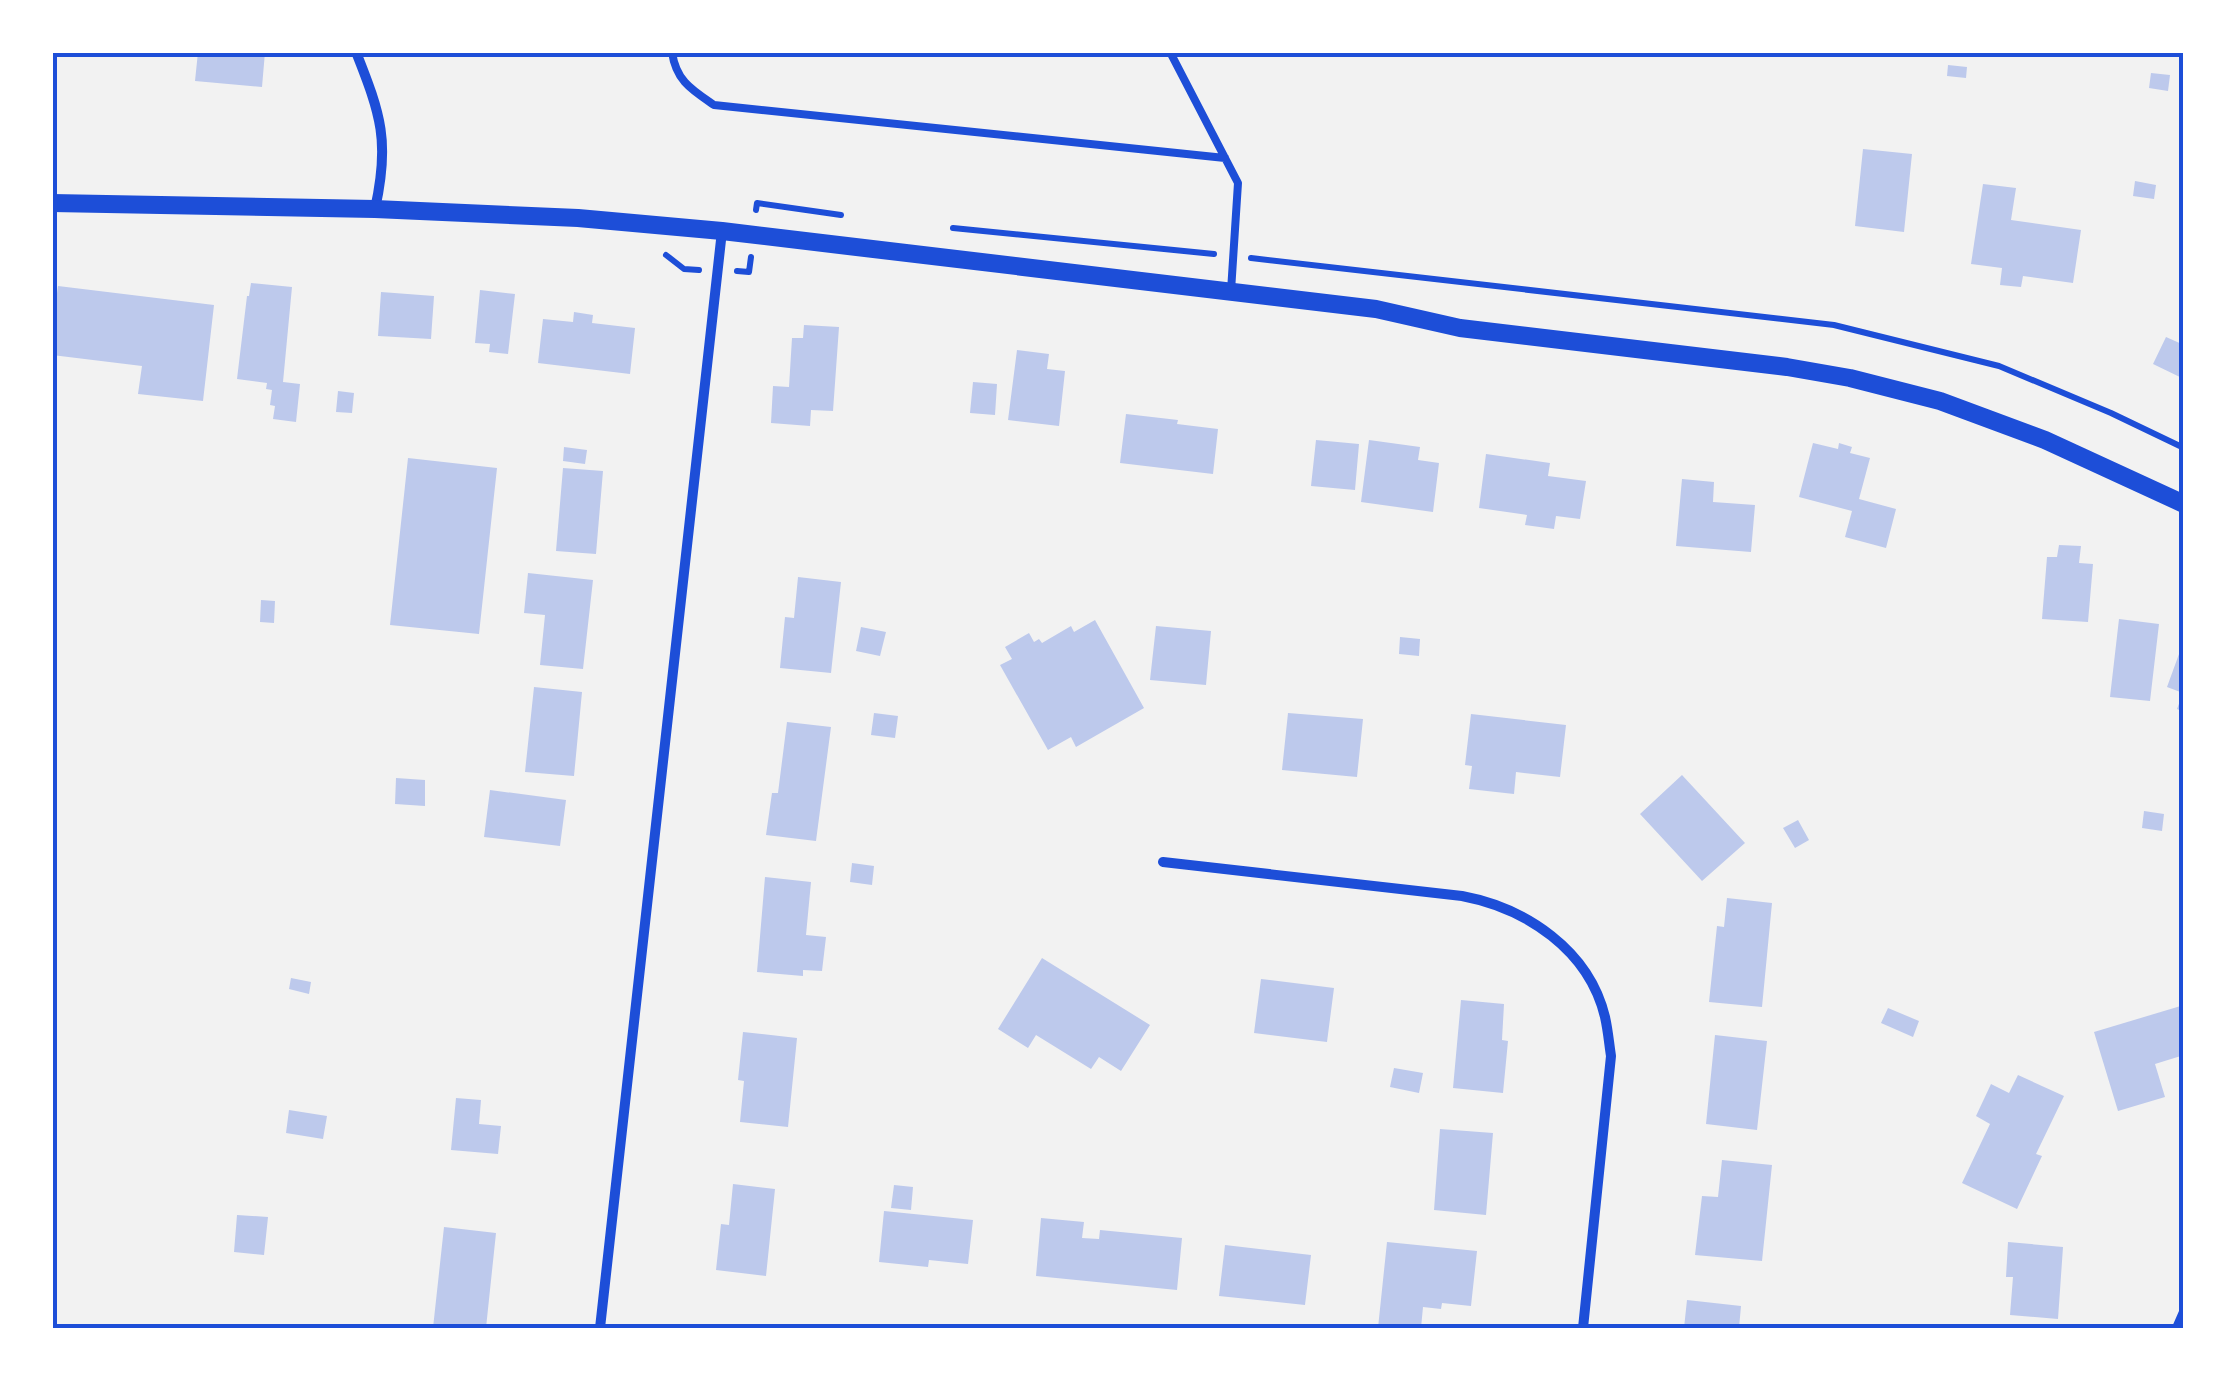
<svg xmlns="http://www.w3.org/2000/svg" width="2236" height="1381" font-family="Karla,sans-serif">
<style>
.building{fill:#bdc9ec}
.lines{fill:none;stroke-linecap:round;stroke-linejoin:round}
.path{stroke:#1d4ed8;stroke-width:6}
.service{stroke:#1d4ed8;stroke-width:8}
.minor{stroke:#1d4ed8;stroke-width:10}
.tertiary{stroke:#1d4ed8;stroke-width:18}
.neatline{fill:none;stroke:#1d4ed8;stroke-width:4}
</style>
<rect width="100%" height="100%" fill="#f2f2f2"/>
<path class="building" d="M198 52H265L262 87 195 81Z
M1948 65 1967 67 1966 78 1947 76Z
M2151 73 2170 75 2168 91 2149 88Z
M1863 149 1912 154 1904 232 1855 226Z
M2135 181 2156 185 2154 199 2133 196Z
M1983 184 2016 188 2011 220 2081 230 2073 283 2023 276 2021 287 2000 285 2002 268 1971 264Z
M251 283 292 287 283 382 300 384 296 422 273 419 275 406 270 405 272 390 266 389 267 383 237 379 247 296H249Z
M58 286 214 305 203 401 138 394 142 366 52 355V329Z
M480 290 515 294 508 354 489 352 490 344 475 343Z
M381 292 434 296 431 339 378 336Z
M574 312 593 315 592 323 635 328 630 374 538 363 543 319 573 322Z
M804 325 839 327 833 411 811 410 810 426 771 423 773 386 789 387 792 338H803Z
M2166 337 2184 345V379L2153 364Z
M1017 350 1049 354 1047 369 1065 371 1059 426 1008 420Z
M973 382 997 384 995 415 970 413Z
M338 391 354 393 352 413 336 412Z
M1126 414 1178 420 1177 424 1218 429 1213 474 1120 463Z
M1316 440 1359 444 1355 490 1311 486Z
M1369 440 1420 447 1418 460 1439 463 1433 512 1361 502Z
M1813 443 1838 449 1839 443 1852 447 1850 453 1870 458 1859 499 1896 509 1886 548 1845 537 1852 511 1799 497Z
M564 447 587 450 585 464 563 461Z
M1486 454 1550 463 1548 476 1586 481 1580 519 1556 516 1554 529 1525 525 1527 515 1479 508Z
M408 458 497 468 479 634 390 625Z
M563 468 603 471 596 554 556 551Z
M1682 479 1714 482 1713 502 1755 505 1751 552 1676 546Z
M2059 545 2081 546 2079 563 2093 564 2088 622 2042 619 2047 557H2057Z
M528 573 593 580 583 669 540 665 545 615 524 613Z
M798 577 841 582 831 673 780 668 785 617 794 618Z
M261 600 275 601 274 623 260 622Z
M2119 619 2159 624 2150 701 2110 697Z
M1095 620 1144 708 1076 747 1071 737 1048 750 1000 665 1012 659 1005 647 1029 633 1034 642 1039 639 1042 643 1071 626 1074 632Z
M1156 626 1211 631 1206 685 1150 680Z
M861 627 886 632 880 656 856 651Z
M1400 637 1420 639 1419 656 1399 654Z
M2183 643H2184V712L2177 709 2183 693 2167 687Z
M534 687 582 692 574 776 525 772Z
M874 713 898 716 895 738 871 735Z
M1288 713 1363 719 1357 777 1282 770Z
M1471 714 1566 725 1560 777 1516 772 1514 794 1469 789 1472 766 1465 765Z
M787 722 831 727 816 841 766 835 772 793H778Z
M1682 775 1745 843 1702 881 1640 814Z
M396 778 425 780V806L395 804Z
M490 790 566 800 560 846 484 837Z
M2144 811 2164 814 2162 831 2142 828Z
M1798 820 1809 840 1795 848 1783 828Z
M852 863 874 866 872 885 850 882Z
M765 877 811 882 806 935 826 937 822 971 803 970V976L757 972Z
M1727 898 1772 903 1762 1007 1709 1002 1717 926 1724 927Z
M1042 958 1150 1025 1121 1071 1099 1057 1091 1069 1036 1035 1028 1048 998 1029Z
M291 978 311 982 309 994 289 989Z
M1261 979 1334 988 1327 1042 1254 1033Z
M1461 1000 1504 1004 1502 1040 1508 1041 1503 1093 1453 1088Z
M2184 1005V1055L2155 1064 2165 1097 2118 1111 2094 1032Z
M1888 1008 1919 1021 1913 1037 1881 1023Z
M743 1032 797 1038 788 1127 740 1122 744 1081 738 1080Z
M1715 1035 1767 1041 1757 1130 1706 1124Z
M1394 1068 1423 1073 1419 1093 1390 1087Z
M2018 1075 2064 1096 2036 1154 2042 1156 2017 1209 1962 1183 1990 1124 1976 1116 1991 1084 2009 1093Z
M456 1098 481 1100 479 1124 501 1126 498 1154 451 1150Z
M289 1110 327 1116 323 1139 286 1133Z
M1440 1129 1493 1133 1486 1215 1434 1210Z
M1722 1160 1772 1165 1762 1261 1695 1255 1702 1196 1718 1197Z
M733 1184 775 1189 766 1276 716 1270 721 1224 729 1225Z
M894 1185 913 1187 911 1210 891 1208Z
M884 1211 973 1220 968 1264 929 1260 928 1267 879 1262Z
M237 1215 268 1217 264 1255 234 1252Z
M1041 1218 1084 1222 1082 1238 1099 1239 1100 1230 1182 1238 1177 1290 1036 1276Z
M444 1227 496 1233 486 1328H433Z
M1387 1242 1477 1251 1471 1306 1442 1303 1441 1309 1423 1307 1421 1328H1378Z
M2008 1242 2063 1247 2058 1319 2010 1315 2013 1277H2006Z
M1225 1245 1311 1255 1305 1305 1219 1296Z
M1687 1300 1741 1306 1739 1328H1684Z"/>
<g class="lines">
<path class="path" d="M756 210 757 203 841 215
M953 228 1214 254
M666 255 684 269 699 270
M1251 258 1834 325 1999 366 2111 413 2184 448
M737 271 749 272 751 257"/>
<path class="service" d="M672 52C676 81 692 90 714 105L1225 158
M1170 52 1238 183 1231 291"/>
<path class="minor" d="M356 52C381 115 390 142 375 209
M1163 862 1462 896C1526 908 1589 950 1605 1017 1608 1030 1609 1043 1611 1056L1583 1328
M600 1328 722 231
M2177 1328 2184 1312"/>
<path class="tertiary" d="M52 203 375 209 578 218 722 231 1376 309 1460 328 1787 367 1850 378 1940 401 2045 440 2184 504"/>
</g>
<rect width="2236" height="1381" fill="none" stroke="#ffffff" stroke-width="110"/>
<rect x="55" y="55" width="2126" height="1271" class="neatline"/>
</svg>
